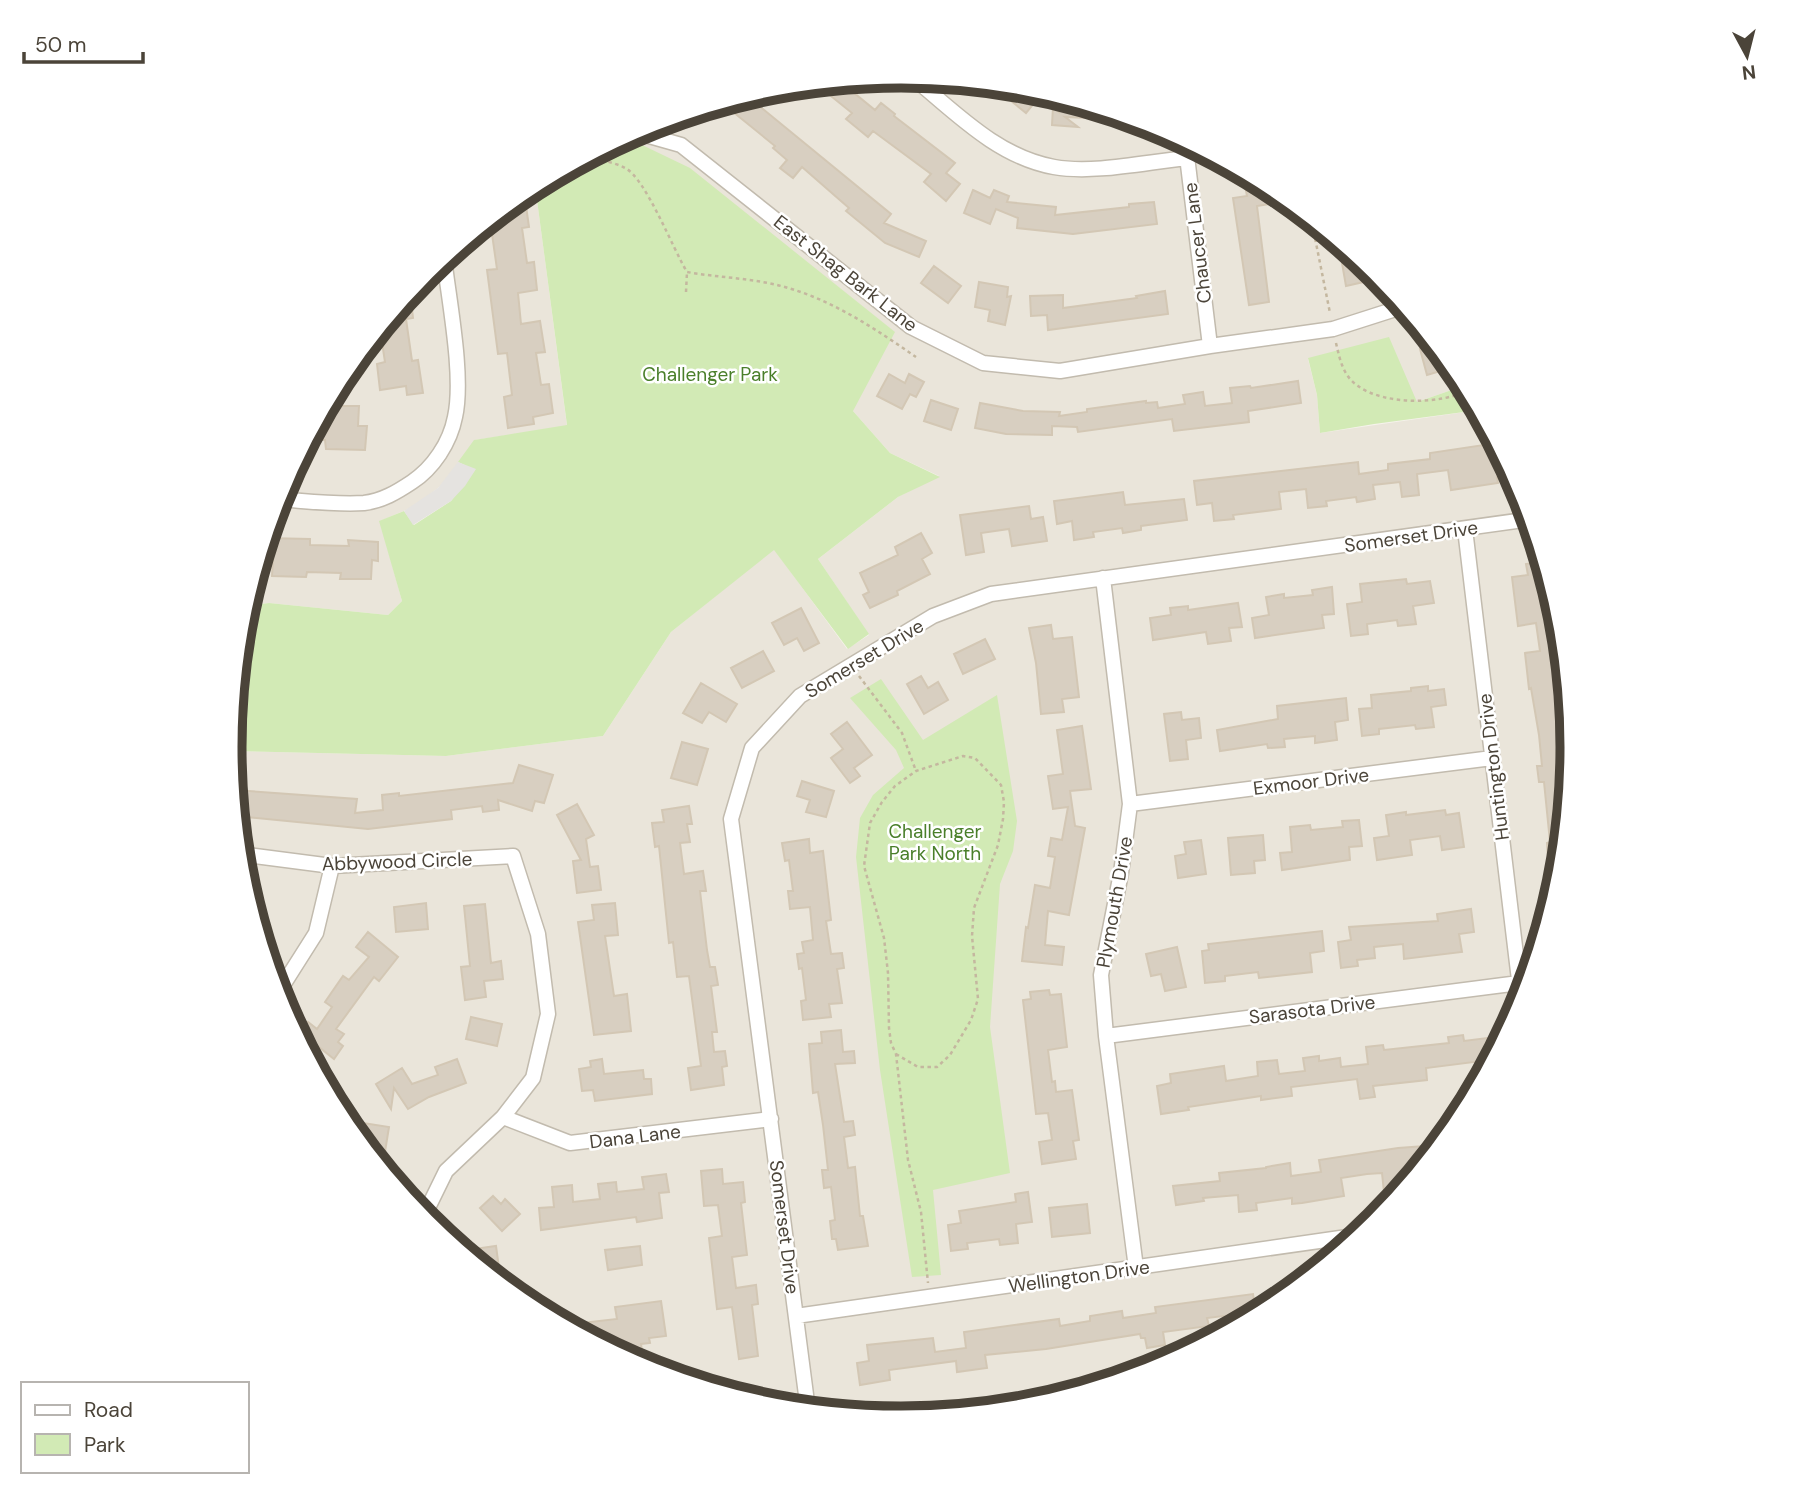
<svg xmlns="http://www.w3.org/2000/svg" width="1803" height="1494" font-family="'DM Sans',sans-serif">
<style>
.residential{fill:#eae5da}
.green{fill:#d2eab5}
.parking{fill:#e5e3e0}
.building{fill:#d8cfc1;stroke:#d3c7b4;stroke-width:2}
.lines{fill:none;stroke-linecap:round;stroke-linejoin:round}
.minor-casing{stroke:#c2bbae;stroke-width:17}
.path{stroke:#c4b79f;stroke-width:2.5;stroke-dasharray:3.5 3.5;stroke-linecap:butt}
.minor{stroke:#fff;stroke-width:14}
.labels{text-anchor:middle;stroke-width:5;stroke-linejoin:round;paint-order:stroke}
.street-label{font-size:19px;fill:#4b4439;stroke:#fff}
.park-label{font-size:19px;fill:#4a7f2a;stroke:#fff}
.rim{fill:none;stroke:#4b4439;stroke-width:9}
</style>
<rect width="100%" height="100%" fill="#f6f3ec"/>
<path class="residential" d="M902 75 1033 88 1159 127 1275 189 1377 272 1460 374 1466 385 1417 402 1308 359 1317 395 1320 433 1479 410 1522 490 1560 616 1573 747 1560 878 1522 1004 1460 1121 1376 1222 1274 1306 1158 1368 1117 1380 863 1415 770 1406 644 1367 528 1305 426 1222 343 1120 281 1004 243 878 230 751 446 756 603 736 671 632 774 549 847 649 869 635 818 559 898 497 939 476 890 453 853 411 638 143 616 142 645 126 771 88Z
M535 185 567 426 475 440 449 476 438 488 413 507 380 521 402 601 388 615 269 603 246 606 281 490 343 373 427 272Z"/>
<path class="green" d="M616 142 638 143 690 168 895 332 853 411 890 453 940 477 898 497 818 559 869 634 848 649 774 550 671 632 603 736 446 756 230 751 243 616 246 606 269 603 388 615 402 601 379 521 404 511 414 525 451 501 475 470 458 462 474 440 567 425 535 185Z
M1389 337 1417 402 1466 385 1479 410 1374 424 1320 433 1317 395 1308 358Z
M881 679 923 740 997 695 1017 821 1013 851 1000 884 990 1027 1010 1173 933 1190 941 1275 912 1277 880 1070 856 857 860 818 873 795 904 768 896 750 850 698Z"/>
<path class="parking" d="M458 462 476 469 465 486 451 501 413 525 404 511 438 488Z"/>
<path class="building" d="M864 79 853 92 875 110 881 103 895 114 894 116 955 163 946 173 960 184 946 201 924 182 931 174 873 131 868 137 846 119 852 113 816 84Z
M990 84 1029 88 1040 96 1026 113Z
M747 96 891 214 884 223 926 241 919 257 885 243 846 211 849 208 802 167 793 178 780 168 787 160 773 148 775 146 722 103Z
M1060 97 1089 105 1088 118 1065 117 1078 127 1052 125 1053 107 1059 112Z
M1256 178 1267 184 1270 204 1257 206 1269 302 1249 305 1233 198 1247 196 1244 180Z
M973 190 990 198 994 190 1009 196 1007 202 1056 207 1055 215 1129 207V204L1154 202 1157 224 1073 234 1017 228 1018 218 996 209 990 224 964 213Z
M525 199 529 227 522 228 527 263 534 262 537 290 518 293 521 324 540 321 545 352 536 353 541 385 549 384 553 413 533 417 534 424 508 428 504 397 512 395 507 353 498 354 487 270 497 269 490 220 513 201Z
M1338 240 1377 272 1381 278 1346 286Z
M934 266 961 286 948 303 921 283Z
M979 282 1008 287 1007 297 1011 296 1005 325 988 321 990 310 975 307Z
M1165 291 1168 314 1048 330 1047 315 1031 316 1030 296 1063 295V308L1137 298 1136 296Z
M410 292 413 318 406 319 412 361 418 360 423 393 407 395 406 386 380 390 377 364 385 362 380 329Z
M1436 344 1454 367 1427 375 1420 349Z
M889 374 905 383 909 374 924 382 916 397 910 394 902 409 877 396Z
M1298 381 1301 403 1248 411 1249 422 1174 431 1172 419 1078 432 1077 427 1052 426V435L1006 434 975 428 980 403 1023 411 1060 412 1059 416 1087 412V409L1146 401V403L1157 402 1158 408 1185 404 1183 395 1203 392 1205 406 1232 403 1230 388 1250 386 1251 388Z
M931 400 958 409 951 430 924 421Z
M329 406H359L358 426H367L365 450 326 449 325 440H308L321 415 329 416Z
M1497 443 1514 475 1497 477 1498 483 1451 490 1448 470 1417 474 1419 495 1402 497 1400 482 1373 485 1375 499 1357 502 1356 497 1326 501 1327 506 1308 508 1306 489 1279 492 1281 509 1233 515 1234 519 1214 521 1212 503 1197 505 1194 481 1358 462 1359 474 1388 470V464L1430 459V453Z
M1123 492 1125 505 1184 499 1187 520 1141 526V530L1123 533 1122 528 1093 532 1094 537 1074 540 1072 521 1057 524 1054 501Z
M1029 506 1031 519 1043 517 1047 541 1012 546 1009 529 981 533 984 552 966 555 960 515Z
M921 533 932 553 922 559 930 574 897 591 898 595 870 608 863 595 869 592 860 573 898 555 895 547Z
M266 538 310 539V545L349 546 348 540 378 542V561L372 560 371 579H340L341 573 307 572 306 577 272 576 273 558H264Z
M1544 561 1557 605 1561 632 1564 672H1562L1568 718 1558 719 1562 744 1573 743V747L1571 765 1564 766 1567 810 1562 857 1548 858 1547 843 1550 842 1544 782H1539L1537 766H1542L1539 735 1531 688 1529 689 1525 653 1540 651 1536 623 1518 626 1512 577 1528 575 1526 564Z
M1406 579 1407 584 1430 581 1434 603 1413 606 1416 624 1398 626 1397 620 1367 624 1368 634 1351 636 1347 604 1362 602 1360 584Z
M1332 587 1334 614 1322 615 1324 628 1255 638 1252 618 1269 615 1266 597 1284 594V598L1313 595 1312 590Z
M1238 603 1242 627 1229 628 1231 641 1208 644 1206 632 1153 640 1150 618 1171 615 1170 608 1188 606V610Z
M801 608 819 643 804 651 797 638 784 645 772 623Z
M1051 625 1053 639 1072 637 1079 697 1062 699 1064 712 1041 714 1036 663 1029 628Z
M985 639 995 659 963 674 954 654Z
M763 651 774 671 742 688 731 668Z
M921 676 928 688 938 682 948 700 924 714 907 684Z
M701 683 737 704 726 722 709 712 702 723 683 713Z
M1428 686V691L1444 689 1446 705 1431 707 1434 727 1416 729 1415 725 1379 729V734L1362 736 1359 709 1372 708 1371 695 1411 691V688Z
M1346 698 1348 720 1335 722 1337 740 1315 743V736L1284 739 1285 747 1268 748 1267 744 1220 751 1217 730 1278 719 1277 706Z
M1181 712 1182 720 1199 718 1201 738 1186 740 1188 759 1170 761 1164 714Z
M847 722 872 755 854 768 860 776 850 783 831 758 843 749 831 734Z
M1082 726 1091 789 1070 791 1075 826 1085 828 1069 915 1048 911 1045 945 1064 947 1062 965 1022 961 1026 927 1028 928 1035 885 1050 888 1055 857 1048 856 1051 838 1062 840 1068 807 1053 809 1048 776 1063 774 1057 730Z
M682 742 708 749 697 785 671 778Z
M519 765 553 775 544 803 535 801 532 811 498 800 499 810 483 812 482 806 451 810 452 819 368 829 237 816 234 790 357 799 355 813 383 810 382 795 399 793V796L513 783Z
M802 781 834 791 826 817 806 812 810 800 797 796Z
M577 804 594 835 586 839 590 867 598 866 601 890 577 893 573 861 581 860 557 815Z
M689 806 692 824H687L690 842 680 843 684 874 703 871 706 891H700L707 950 710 967H715L718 985 711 986 717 1032H712L714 1052 725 1051 727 1066 722 1067 724 1085 691 1090 688 1068 701 1066 689 976 677 977 673 942 669 943 659 846 655 847 652 823 664 822 662 810Z
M1445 810 1446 815 1459 813 1464 847 1442 850 1440 836 1410 840 1412 855 1377 860 1374 838 1389 836 1386 815 1406 812V815Z
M1359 820 1362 846 1349 847 1350 860 1282 870 1280 853 1292 852 1290 827 1310 825 1311 830 1343 827 1342 821Z
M1263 835 1265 860 1254 861 1255 873 1231 875 1228 838Z
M809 839 810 853 823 851 831 920 826 921 831 954 842 953 844 968 837 969 842 1003 829 1004 831 1017 803 1020 801 1001 806 1000 802 968 799 969 797 954 804 953 802 942 813 940 810 907 790 909 788 891H793L789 860 785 861 782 843Z
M1201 840 1206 874 1178 878 1175 856 1186 854 1184 842Z
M426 903 428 929 396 932 394 907Z
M615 903 618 935 605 936 614 996 627 994 631 1031 594 1035 578 922 594 920 592 905Z
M485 904 491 963 501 961 503 979 484 981 486 997 465 1000 461 967 470 966 464 906Z
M1471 909 1474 932 1459 934 1462 952 1404 959 1403 944 1374 947 1375 958 1357 960 1358 966 1341 968 1338 942 1351 940 1349 927 1438 921 1437 914Z
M1322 931 1324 951 1310 953 1312 972 1259 978 1258 972 1225 976V981L1205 983 1202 951 1209 950 1208 944Z
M368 932 398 957 379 981 374 977 336 1029 344 1034 338 1042 343 1046 334 1059 315 1044 311 1049 301 1041 298 1036 308 1022 317 1029 332 1007 325 1002 343 976 349 980 369 957 356 947Z
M1177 947 1186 987 1165 991 1161 974 1151 976 1146 954Z
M1049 990 1050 995 1061 994 1067 1047 1048 1050 1052 1082 1055 1081 1056 1092 1072 1090 1079 1140 1073 1141 1076 1159 1042 1164 1039 1142 1052 1140 1048 1113 1036 1114 1023 1000 1031 999 1030 992Z
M471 1017 502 1024 497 1046 466 1039Z
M841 1030 843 1052 854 1051 855 1063 835 1064 844 1122 853 1121 855 1135 844 1137 848 1168 855 1167 860 1216H863L868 1246 838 1250 836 1239H832L830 1221 835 1220 831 1187 824 1188 822 1170H828L823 1125 818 1092 813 1093 809 1044 822 1043 821 1032Z
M1463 1035 1464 1041 1487 1038 1490 1060 1426 1068 1427 1080 1373 1086 1375 1097 1360 1099 1357 1079 1291 1087 1292 1096 1261 1100V1096L1188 1107 1189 1110 1161 1114 1157 1086 1171 1083 1170 1074 1224 1066 1226 1081 1258 1076 1257 1062 1277 1060 1279 1074 1305 1071 1303 1058 1319 1056V1061L1340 1058 1341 1067 1368 1064 1366 1047 1383 1045 1384 1050 1449 1043 1448 1037Z
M457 1059 466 1083 429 1097 408 1109 394 1088 391 1109 376 1084 402 1068 412 1084 438 1075 435 1067Z
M602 1059 604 1074 643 1070 644 1079H651L652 1094 595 1101 593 1090 582 1091 579 1069 591 1067 590 1061Z
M363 1123 389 1127 384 1158 373 1157 361 1142Z
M1440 1145 1420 1169 1402 1171 1404 1189 1384 1192 1382 1173 1367 1174 1341 1178 1344 1196 1302 1203 1292 1204V1198L1256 1203 1257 1210 1239 1212 1238 1195 1203 1198 1204 1201 1176 1205 1173 1186 1220 1181 1219 1173 1266 1168V1167L1290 1163 1291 1176 1321 1172 1319 1160 1398 1148Z
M722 1169 723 1184 743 1182 745 1202 741 1203 747 1255 732 1257 736 1288 756 1285 758 1304 752 1305 758 1356 739 1359 732 1307 717 1309 709 1238 722 1236 718 1205 704 1206 701 1171Z
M666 1174 669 1192 659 1193 662 1218 637 1222 636 1217 541 1230 539 1208 554 1207 552 1187 572 1185 573 1202 600 1199 598 1184 616 1182 617 1192 644 1189 642 1177Z
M1028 1192 1032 1222 1016 1224 1018 1243 1000 1245 999 1239 967 1243 968 1249 951 1251 948 1225 961 1223 959 1211 1016 1202 1015 1194Z
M493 1196 501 1204 505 1199 520 1214 502 1231 480 1208Z
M1087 1204 1090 1233 1052 1237 1049 1208Z
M496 1246 501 1283 476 1262 474 1249Z
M640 1246 642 1265 608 1270 605 1250Z
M1253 1294 1256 1315 1240 1324 1239 1314 1207 1318 1209 1326 1163 1332 1165 1345 1147 1348 1145 1338H1141L1140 1334 1046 1349 985 1355 987 1368 957 1372 956 1361 889 1370 890 1380 860 1385 857 1363 869 1361 867 1345 933 1338 935 1352 966 1348 964 1332 1059 1319 1060 1326 1090 1321V1316L1122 1311 1123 1318 1156 1313 1155 1307Z
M661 1301 666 1336 649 1338 650 1343 641 1344 642 1351 622 1354 620 1343 602 1345 565 1325 617 1319 615 1307Z"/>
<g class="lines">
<defs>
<path id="minor" d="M911 76C954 111 997 157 1054 167 1094 174 1146 162 1187 158
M635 132 681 145 911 327 983 363 1060 371 1210 346 1333 329 1405 306
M1185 140 1210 346
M278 499C306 501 336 505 364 503 382 501 397 492 412 482 433 468 450 443 455 417 464 377 449 301 444 258
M1465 529 1522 1005
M1103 578 1130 804 1121 873 1101 975 1106 1036 1136 1268
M1130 804 1492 758
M240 854 332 866 513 856 538 934 548 1014 533 1078 503 1117 446 1171 423 1218
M278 993 316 933 332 866
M1106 1036 1519 983
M503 1117 570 1143 771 1119
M796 1316 1361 1235
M808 1410 731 819 752 748 800 696 933 616 991 594 1531 519"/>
</defs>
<use href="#minor" class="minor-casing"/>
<path class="path" d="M588 157C599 160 614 162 625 168 645 177 673 249 687 272 720 278 756 278 788 288 834 301 877 330 916 357
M1311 218 1330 313
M686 292 687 272
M1336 343C1340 360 1343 376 1358 386 1384 405 1441 405 1468 390
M859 676 902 733 916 771
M896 1054 918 1067H937L950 1055 971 1020 978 999 972 936 974 908 998 845 1003 819 1004 802 1001 785 975 758 963 756 916 771 895 786 882 802 870 823 864 866 884 938 888 973 889 1028 891 1043 896 1054 908 1160 921 1212 928 1283"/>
<use href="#minor" class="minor"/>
</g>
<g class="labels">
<g class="street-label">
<text transform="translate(1197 243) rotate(-97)" y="7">Chaucer Lane</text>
<text transform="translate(846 273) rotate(38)" y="7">East Shag Bark Lane</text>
<text transform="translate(1411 536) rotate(-8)" y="7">Somerset Drive</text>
<text transform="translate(864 658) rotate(-31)" y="7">Somerset Drive</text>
<text transform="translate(1493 767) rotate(-97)" y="7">Huntington Drive</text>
<text transform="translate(1311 781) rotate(-7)" y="7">Exmoor Drive</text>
<text transform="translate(397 861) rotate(-2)" y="7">Abbywood Circle</text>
<text transform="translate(1114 902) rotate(-80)" y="7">Plymouth Drive</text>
<text transform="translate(1312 1009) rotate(-7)" y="7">Sarasota Drive</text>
<text transform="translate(635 1136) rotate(-7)" y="7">Dana Lane</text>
<text transform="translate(785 1227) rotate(83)" y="7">Somerset Drive</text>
<text transform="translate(1079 1276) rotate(-8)" y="7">Wellington Drive</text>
</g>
<g class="park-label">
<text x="710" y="381">Challenger Park</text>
<text x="935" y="838">Challenger<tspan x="935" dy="22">Park North</tspan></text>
</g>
</g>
<path d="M0 0H1803V1494H0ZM242 747a659 659 0 1 1 1318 0a659 659 0 1 1-1318 0Z" fill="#fff" fill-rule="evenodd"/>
<path class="rim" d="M242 747a659 659 0 1 1 1318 0a659 659 0 1 1-1318 0Z"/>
<rect x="21" y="1382" width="228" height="91" fill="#ffffff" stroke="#b7b4b0" stroke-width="2"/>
<rect x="35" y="1405" width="35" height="10" fill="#ffffff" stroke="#b7b4b0" stroke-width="2"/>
<text x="84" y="1417" font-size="21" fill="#4b4439">Road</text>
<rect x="35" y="1434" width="35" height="21" fill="#d2eab5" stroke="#b7b4b0" stroke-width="2"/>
<text x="84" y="1452" font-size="21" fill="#4b4439">Park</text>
<g transform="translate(1747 56) rotate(173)" stroke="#ffffff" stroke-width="5" paint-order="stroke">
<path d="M0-5L12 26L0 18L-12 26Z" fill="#4b4439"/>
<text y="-10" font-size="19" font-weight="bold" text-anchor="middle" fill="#4b4439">N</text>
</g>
<path d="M24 52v10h119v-10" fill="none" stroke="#4b4439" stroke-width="3.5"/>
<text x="35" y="52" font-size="21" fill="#4b4439" stroke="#ffffff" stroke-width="5" paint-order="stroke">50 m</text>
</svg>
